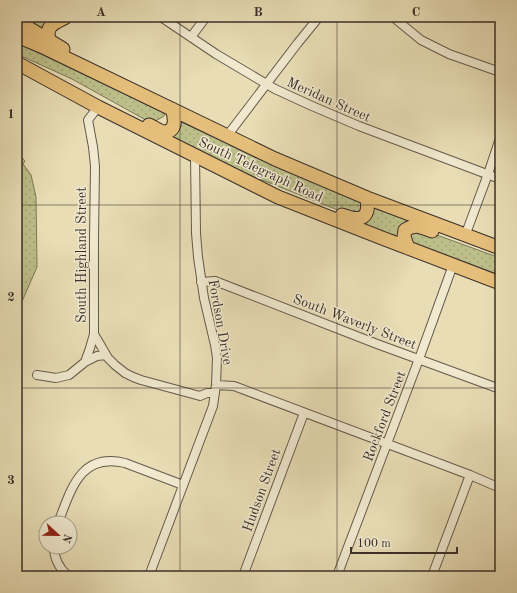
<svg xmlns="http://www.w3.org/2000/svg" width="517" height="593" font-family="'Old Standard TT',serif">
<style>
.grass{fill:url(#grass-dots);stroke:#7c7759}
.lines{fill:none;stroke-linecap:round;stroke-linejoin:round}
.street-casing{stroke:#665a4c;stroke-width:10}
.primary-casing{stroke:#3b2f29;stroke-width:15}
.street{stroke:#f0e9cf;stroke-width:8}
.primary{stroke:#e4be7a;stroke-width:13}
.grid{fill:none;stroke:#3b2f29;stroke-width:1;stroke-opacity:0.55}
.labels{text-anchor:middle;stroke-width:3;stroke-linejoin:round;paint-order:stroke}
.street-label{font-size:14px;fill:#3b2f29;stroke:#f0e9cf}
.neatline{fill:none;stroke:#3b2f29;stroke-width:1.5}
.grid-label{font-size:13px;text-anchor:middle;font-weight:bold;fill:#3b2f29}
</style>
<defs>
<pattern id="grass-dots" width="8" height="8" patternUnits="userSpaceOnUse"><rect width="8" height="8" fill="#bcbf89"/><path d="M2 2h.1M6 6h.1" fill="none" stroke="#a2a476" stroke-width="1.8" stroke-linecap="round"/></pattern>
</defs>
<rect width="100%" height="100%" fill="#e8ddb5"/>
<filter id="stains"><feTurbulence type="fractalNoise" baseFrequency=".005" numOctaves="4"/><feColorMatrix values="0 0 0 0 .2 0 0 0 0 .09 0 0 0 0 .02 0 0 0 .5 -.17"/></filter>
<radialGradient id="worn" r=".72"><stop offset=".6" stop-color="#630" stop-opacity="0"/><stop offset="1" stop-color="#630" stop-opacity=".3"/></radialGradient>
<path class="grass" d="M17 17H53L45 31Z
M17 43 28 48 165 113 164 116 154 122 153 124 72 79 17 54Z
M181 122 292 173 358 201 362 205V209L358 212H343L242 172 171 137 180 125Z
M17 152 25 161 23 164 31 175 36 197 37 267 17 313Z
M374 208 407 220 400 227 398 236 397 237 364 225V224L367 221Z
M426 231 500 258V275L412 242 410 234 411 233Z"/>
<g class="lines">
<defs>
<path id="street" d="M161 17 216 54 275 89 312 106 359 126 500 179
M393 17 421 40 449 54 500 72
M191 37 206 17
M98 107 88 120 93 147 95 166 94 239V334L108 358 115 365 125 373 133 377 141 380 200 396 207 393H215
M227 136 297 44 319 17
M465 236 488 174 500 138
M201 282 215 281 377 344 500 389
M85 362 90 348 94 334
M37 375 56 378 69 375 85 362 97 356 106 355
M216 385 234 386 470 475 500 488
M58 523C71 490 80 452 125 463L183 485
M54 547C54 558 59 568 68 576
M149 576 213 406 216 385 217 358 215 345 204 298 198 257 196 233 195 156
M243 576 304 413
M337 576 419 359 453 265
M432 576 470 475"/>
<path id="primary" d="M17 21 63 49
M17 36 41 46 275 159 367 198 500 248
M49 40C45 25 55 23 66 17
M17 63 98 107 278 197 382 238 500 283
M149 125C154 127 160 132 165 132 177 131 175 117 172 109
M342 215C361 222 370 219 367 198
M408 248 404 237 405 230C416 223 421 227 432 231"/>
</defs>
<use href="#street" class="street-casing"/>
<use href="#primary" class="primary-casing"/>
<use href="#street" class="street"/>
<use href="#primary" class="primary"/>
</g>
<path class="grid" d="M180 17V576M337 17V576M17 205H500M17 388H500"/>
<g class="labels">
<g class="street-label">
<text transform="translate(329 99) rotate(24)" y="5">Meridan Street</text>
<text transform="translate(261 169) rotate(25)" y="5">South Telegraph Road</text>
<text transform="translate(81 255) rotate(-90)" y="5">South Highland Street</text>
<text transform="translate(355 321) rotate(21)" y="5">South Waverly Street</text>
<text transform="translate(221 322) rotate(80)" y="5">Fordson Drive</text>
<text transform="translate(384 416) rotate(-69)" y="5">Rockford Street</text>
<text transform="translate(261 490) rotate(-70)" y="5">Hudson Street</text>
</g>
</g>
<rect width="517" height="593" fill="none" stroke="#e8ddb5" stroke-width="44"/>
<g transform="translate(58 535) rotate(112)"><circle r="19" fill="#f0e9cf" stroke="#a89f8d"/>
<path d="M0-3L7 15L0 10L-7 15Z" fill="#8f2418"/>
<text y="-6" font-size="11" font-weight="bold" text-anchor="middle" fill="#3b2f29">N</text>
</g>
<path d="M351 547v6h106v-6" fill="none" stroke="#3b2f29" stroke-width="2"/>
<text x="357" y="547" font-size="12" fill="#3b2f29" stroke="#f0e9cf" stroke-width="3" paint-order="stroke">100 m</text>
<rect x="22" y="22" width="473" height="549" class="neatline"/>
<g class="grid-label">
<text x="101" y="16">A</text>
<text x="258" y="16">B</text>
<text x="416" y="16">C</text>
<text x="11" y="118">1</text>
<text x="11" y="301">2</text>
<text x="11" y="484">3</text>
</g>
<rect width="100%" height="100%" filter="url(#stains)"/>
<rect width="100%" height="100%" fill="url(#worn)"/>
</svg>
